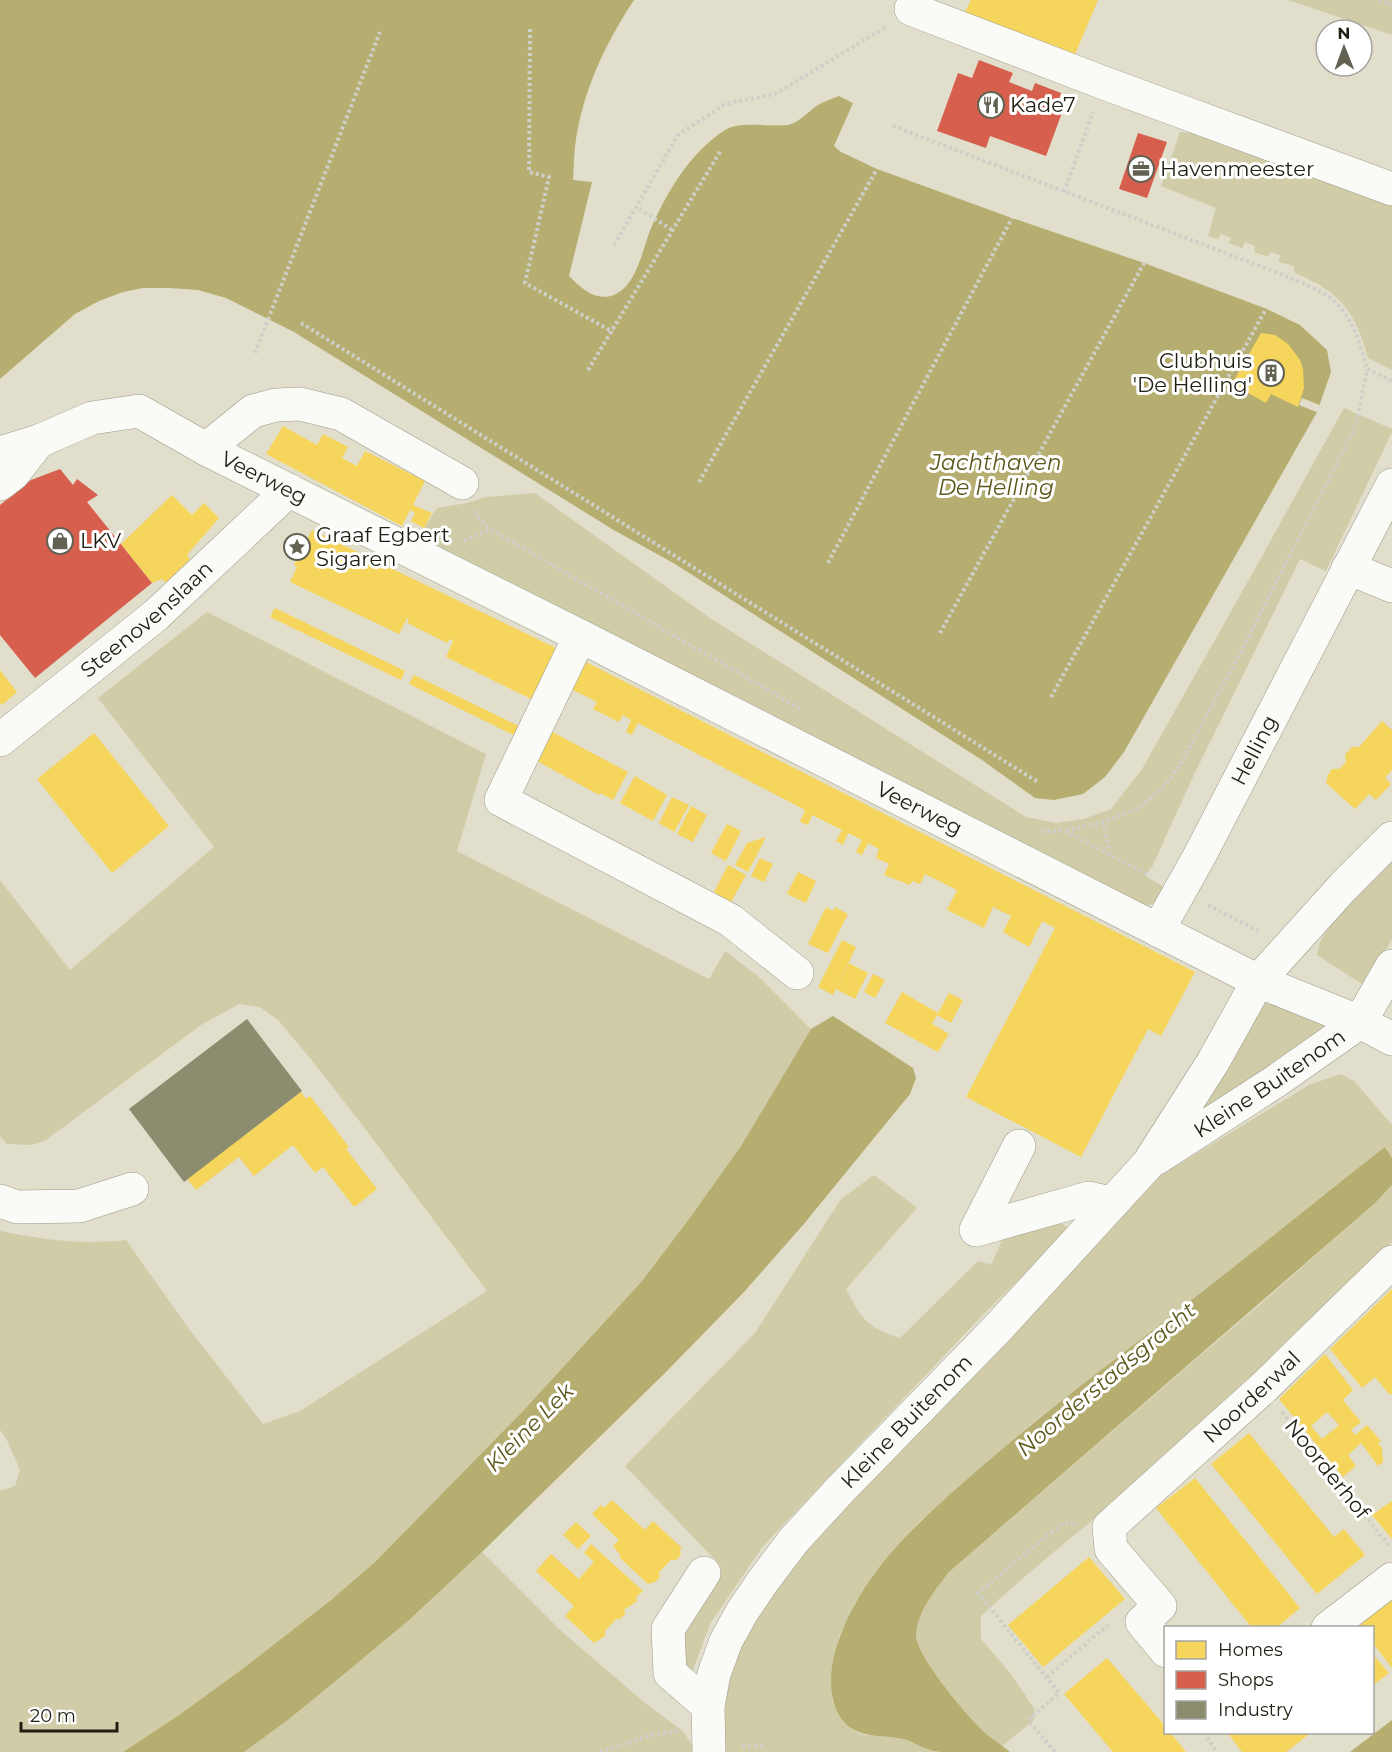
<svg xmlns="http://www.w3.org/2000/svg" width="1392" height="1752" font-family="Montserrat,sans-serif">
<style>
.green{fill:#d0cca8}
.water{fill:#b6ae70}
.pier{fill:#e1decb}
.homes{fill:#f6d55c;fill-rule:evenodd}
.shops{fill:#d6604d}
.industry{fill:#8c8c6e}
.lines{fill:none;stroke-linecap:round;stroke-linejoin:round}
.minor-casing{stroke:#9c9a8b;stroke-width:34}
.path{stroke:#cfcfc9;stroke-width:4;stroke-dasharray:3 3;stroke-linecap:butt}
.minor{stroke:#fafaf7;stroke-width:33}
.labels{text-anchor:middle;stroke-width:6;stroke-linejoin:round;paint-order:stroke}
.poi-label{font-size:21px;fill:#1f1e11;stroke:#fff;text-anchor:start}
.street-label{font-size:21px;fill:#1f1e11;stroke:#fff}
.water-label{font-size:22px;font-style:italic;fill:#5e571b;stroke:#fff}
</style>
<rect width="100%" height="100%" fill="#e1decb"/>
<path class="green" d="M1288 0H1392V35Z
M1193 127 1392 198V370L1368 358C1361 332 1351 306 1327 290 1318 283 1305 278 1294 272V266L1278 262 1281 256 1271 252 1268 257 1254 252 1255 246 1245 242 1242 248 1229 243 1231 238 1221 234 1218 239 1208 236 1216 208 1161 186 1180 132 1190 133Z
M1344 408 1392 429V432L1326 571 1300 559 1190 783 1153 865 1145 876 1168 889 1164 899 1146 906 446 553 440 546 420 535 437 508 467 503 486 497 535 493 710 618 1026 817 1056 823 1084 819 1111 809 1142 769 1255 569Z
M207 612 486 754 457 851 709 979 725 951 759 977 811 1029 741 1146 689 1219 642 1281 523 1411 375 1562 331 1600 241 1670 179 1715 123 1752H0V1491L15 1486 20 1470 6 1438 0 1430V1231C42 1240 84 1245 126 1240L189 1329 263 1424 300 1411 487 1291 357 1118 310 1058 278 1020 260 1007 239 1004 201 1025 46 1140 32 1145 7 1144 0 1136V880L70 970 214 847 98 698Z
M1392 848V939L1365 986 1317 955 1320 942 1353 885Z
M1259 993 1325 1025V1029L1200 1112Z
M1340 1074 1354 1081 1392 1125V1158L1385 1147 1324 1194 1230 1271 1031 1424 918 1523 875 1573 855 1603 839 1637 832 1700 844 1722 860 1734 904 1739 938 1752H722L725 1679 766 1589 1068 1269 1160 1176 1309 1085Z
M874 1175 917 1208 846 1289C861 1319 868 1328 900 1338L978 1261 991 1265 1004 1236 1056 1218 1069 1229 978 1320 763 1546 710 1624 690 1678 679 1660 683 1627 721 1566 625 1466 755 1333 841 1199Z
M1392 1185V1242C1323 1310 1255 1380 1182 1444 1116 1503 1045 1556 981 1616V1639L1011 1674 1035 1710 1034 1720 1002 1746C996 1741 990 1737 984 1732 967 1716 915 1655 916 1633 918 1611 935 1590 949 1572L1265 1300 1374 1204Z
M482 1552 559 1629 645 1703 684 1732 696 1752H244C328 1690 406 1622 482 1552Z"/>
<path class="water" d="M0 0H634C607 41 586 84 577 133 574 148 574 164 573 180L592 182 569 276C582 289 597 303 616 294 638 283 643 246 652 226 668 190 691 152 725 130 739 121 772 127 788 125 799 123 810 110 818 105 825 101 832 99 839 96L853 103 834 146 841 152 877 169 1012 218 1144 263 1267 309 1300 325 1327 350 1331 372 1317 412 1124 752 1105 777 1083 794 1054 800 1035 798 982 760 675 564 612 529 294 332 226 298 198 290 169 288H143L123 292 99 301 75 314 0 379Z
M833 1016 913 1068 916 1078 910 1094 803 1225 744 1292 665 1373 482 1552 409 1620 355 1665 289 1719 244 1752H123L179 1715 241 1670 331 1600 375 1562 523 1411 642 1281 689 1219 741 1146 811 1029Z
M1385 1147 1392 1158V1185L1374 1204 949 1572C935 1590 918 1611 916 1634 915 1655 967 1716 984 1732 992 1739 1002 1745 1010 1752 987 1752 962 1752 940 1752 928 1751 917 1744 907 1740 886 1734 862 1740 845 1723 829 1706 829 1678 834 1656 855 1576 919 1521 979 1469 1045 1411 1115 1360 1184 1306 1252 1254 1317 1199 1385 1147Z
M1392 1720V1752H1350Z"/>
<path class="pier" d="M1302 398 1322 406 1319 413 1299 405Z"/>
<path class="homes" d="M971 0H1098L1073 59 965 12Z
M1261 333 1275 335 1288 344 1300 360 1303 369 1304 388 1298 407 1271 394 1266 403 1232 384Z
M283 426 317 445 323 434 348 447 342 458 357 466 365 451 425 481 413 505 432 513 424 528 411 521 415 513 410 510 402 526 266 454Z
M172 495 192 515 204 503 219 518 187 555 190 559 166 583 162 579 152 583 121 544Z
M312 530 562 651 537 702 446 657 453 641 450 639 447 643 407 623 409 619 407 618 399 634 290 582 297 567 294 565Z
M275 608 405 671 401 680 270 617Z
M580 659 1195 972 1161 1036 1148 1029 1081 1157 966 1097 1055 928 1042 921 1029 947 1003 932 1011 916 993 907 984 928 947 910 957 890 925 874 920 884 912 881 910 885 884 875 889 864 876 858 879 849 868 843 862 855 856 852 862 840 848 833 843 845 836 841 842 830 812 815 808 825 800 822 805 810 638 723 632 735 626 732 631 720 623 715 619 722 593 709 597 702 571 689Z
M0 670 17 692 2 705 0 703Z
M414 675 525 729 520 738 409 684Z
M1382 721 1392 730V770L1385 778 1391 784 1376 800 1369 794 1355 809 1326 783 1328 775 1332 769H1339L1346 762 1345 755 1352 747H1359Z
M543 727 628 772 613 800 600 793 599 795 528 756Z
M94 733 169 826 112 873 37 779Z
M635 776 667 795 653 821 620 803Z
M672 797 689 805 674 832 659 823Z
M691 806 707 815 693 842 677 834Z
M727 824 741 831 726 861 711 853Z
M766 837 748 872 735 865 747 843Z
M760 858 773 864 764 882 751 876Z
M728 865 746 875 731 902 714 892Z
M798 872 816 881 806 903 787 894Z
M826 907 833 911 835 907 848 914 828 953 808 944Z
M842 940 856 947 833 995 818 987Z
M849 963 868 973 855 999 836 989Z
M873 974 885 980 875 998 864 992Z
M902 992 938 1013 949 993 963 1000 951 1023 937 1015 932 1024 949 1034 938 1052 885 1023Z
M301 1092 306 1099 310 1096 349 1147 346 1149 377 1189 354 1207 323 1167 315 1173 293 1145 254 1176 239 1157 196 1190 187 1179Z
M1392 1289V1393L1390 1395 1375 1377 1362 1388 1330 1349Z
M1325 1354 1353 1390 1343 1400 1361 1422 1351 1430 1355 1435 1367 1425 1381 1441 1378 1443 1382 1448 1383 1462 1378 1466 1361 1443 1348 1455 1356 1466 1343 1477 1279 1399ZM1327 1412 1339 1425 1322 1439 1311 1426Z
M1249 1433 1334 1537 1344 1529 1365 1555 1317 1594 1211 1464Z
M1195 1478 1300 1608 1276 1628H1252L1156 1508Z
M612 1500 645 1530 653 1521 682 1548 680 1550 681 1555 676 1560H671L659 1572 660 1577 655 1582 648 1584 619 1557 621 1556 613 1546 619 1540 592 1514 601 1505 604 1508Z
M1392 1501V1539L1372 1515Z
M576 1522 591 1536 578 1549 563 1535Z
M591 1544 643 1591 636 1597 637 1601 624 1610 625 1614 620 1619H616L605 1631V1636L594 1643 565 1616 574 1606 536 1571 551 1554 579 1579 594 1562 584 1553Z
M1089 1557 1125 1599 1043 1667 1008 1625Z
M1392 1600V1668L1372 1642V1628H1362L1360 1625Z
M1372 1653 1389 1673 1372 1686Z
M1107 1658 1166 1727V1732H1170L1186 1752H1113L1064 1694Z
M1227 1732H1312L1286 1752H1242Z"/>
<path class="shops" d="M979 60 1013 73 1009 82 1032 91 1035 83 1061 93 1056 108 1063 110 1046 156 990 136 986 148 937 131 958 73 972 78Z
M1138 133 1167 142 1147 198 1119 189Z
M60 469 73 485 77 479 98 495 87 502 152 583 35 678 0 635V505L31 480Z"/>
<path class="industry" d="M247 1019 302 1091 184 1182 129 1109Z"/>
<g class="lines">
<defs>
<g id="minor">
<path d="M911 9 1104 83 1392 189"/>
<path d="M206 449 253 411 276 405 300 404 341 414 462 483"/>
<path id="s1" d="M0 453 39 441 92 418 139 411 206 449 580 636 1258 981 1360 1022 1392 1039"/>
<path d="M0 484 13 474 39 441"/>
<path d="M1348 568 1392 586"/>
<path d="M580 636 501 800 730 920 797 973"/>
<path id="s2" d="M0 740 156 615 289 490"/>
<path id="s3" d="M1158 930 1200 855 1392 485"/>
<path d="M1019 1146 976 1230 1089 1198 1112 1203"/>
<path id="s4" d="M1157 1158 1276 1081 1360 1022 1392 966"/>
<path d="M0 1201 17 1207 79 1206 132 1189"/>
<path d="M704 1573 668 1629 670 1673 708 1706"/>
<path d="M1328 1628 1392 1579"/>
<path id="s5" d="M1166 1651 1142 1622 1160 1606 1111 1549 1109 1527 1263 1388 1392 1262"/>
<path id="s6" d="M709 1752 708 1706 714 1674 726 1641 742 1612 763 1581 794 1540 840 1490 997 1329 1148 1164 1213 1062 1258 981 1343 887 1392 838"/>
</g>
</defs>
<use href="#minor" class="minor-casing"/>
<path class="path" d="M1379 0 1392 5
M530 29 529 172 549 177 525 283 613 332
M893 126 1283 275C1297 281 1313 287 1326 295 1351 311 1360 342 1367 369L1392 381
M1064 192 1093 112
M639 209 674 231
M614 245 678 135 725 104 775 94 886 27
M301 323 1038 782
M255 353 380 32
M588 370 721 150
M699 482 877 169
M476 511 478 517 490 529
M464 541 490 529 801 709
M828 563 1012 218
M940 633 1144 263
M1051 697 1266 309
M1103 822 1110 853
M1041 831H1065L1151 876
M1066 831 1103 822 1138 809 1162 789 1179 767 1239 655 1356 425 1367 369
M1208 905 1261 932
M1282 1412 1390 1547
M1047 1677 1109 1624
M1207 1732 1206 1736 1217 1752
M742 1746 765 1745
M600 1752 652 1735 678 1731
M1055 1752 1028 1720 1059 1693 978 1593 1063 1523 1078 1524"/>
<use href="#minor" class="minor"/>
</g>
<defs>
<symbol id="restaurant-ring" viewBox="-11 -11 22 22"><circle r="9.5" fill="#fff" stroke="#636152" stroke-width="1.5"/><path d="M-5-6h1v4h1v-4h1v4h1v-4h1v5L-1.5 .5V6h-2V.5L-5-1ZM5-6V6H3V1.5H1.5Q1.5-4 5-6Z" fill="#636152"/></symbol>
<symbol id="office-ring" viewBox="-11 -11 22 22"><circle r="9.5" fill="#fff" stroke="#636152" stroke-width="1.5"/><path d="M-6-3h4V-5.5h4V-3h4V5H-6ZM-1-4.5V-3h2v-1.5ZM-6 0V1H6V0Z" fill="#636152"/></symbol>
<symbol id="building-ring" viewBox="-11 -11 22 22"><circle r="9.5" fill="#fff" stroke="#636152" stroke-width="1.5"/><path d="M-4-6H4V6H1V3H-1V6H-4ZM-2.5-4.3h1.7v1.8h-1.7ZM.8-4.3h1.7v1.8H.8ZM-2.5-1h1.7V.8h-1.7ZM.8-1h1.7V.8H.8Z" fill="#636152"/></symbol>
<symbol id="shop-ring" viewBox="-11 -11 22 22"><circle r="9.5" fill="#fff" stroke="#636152" stroke-width="1.5"/><path d="M-5-2.5h2.3a2.7 3.5 0 0 1 5.4 0H5L5.5 6h-11ZM-1.5-2.5h3a1.5 2.3 0 0 0-3 0Z" fill="#636152"/></symbol>
<symbol id="sight-ring" viewBox="-11 -11 22 22"><circle r="9.5" fill="#fff" stroke="#636152" stroke-width="1.5"/><path d="M0-6L1.8-2.2L6-1.7L2.9 1.2L3.7 5.4L0 3.3L-3.7 5.4L-2.9 1.2L-6-1.7L-1.8-2.2Z" fill="#636152"/></symbol>
</defs>
<g fill-rule="evenodd">
<use href="#restaurant-ring" x="976" y="90" width="30" height="30"/>
<use href="#office-ring" x="1126" y="154" width="30" height="30"/>
<use href="#building-ring" x="1256" y="358" width="30" height="30"/>
<use href="#shop-ring" x="45" y="526" width="30" height="30"/>
<use href="#sight-ring" x="282" y="532" width="30" height="30"/>
</g>
<g class="labels">
<g class="poi-label">
<text x="1010" y="112">Kade7</text>
<text x="1160" y="176">Havenmeester</text>
<text x="1252" y="368" text-anchor="end">Clubhuis<tspan x="1252" dy="24">'De Helling'</tspan></text>
<text x="316" y="542">Graaf Egbert<tspan x="316" dy="24">Sigaren</tspan></text>
<text x="80" y="548">LKV</text>
</g>
<g class="street-label">
<text dy="7" stroke="none"><textPath href="#s1" startOffset="288">Veerweg</textPath></text>
<text dy="7" stroke="none"><textPath href="#s2" startOffset="190">Steenovenslaan</textPath></text>
<text dy="7" stroke="none"><textPath href="#s3" startOffset="204">Helling</textPath></text>
<text dy="7" stroke="none"><textPath href="#s1" startOffset="1022">Veerweg</textPath></text>
<text dy="7" stroke="none"><textPath href="#s4" startOffset="135">Kleine Buitenom</textPath></text>
<text dy="7" stroke="none"><textPath href="#s5" startOffset="352">Noorderwal</textPath></text>
<text dy="7" stroke="none"><textPath href="#s6" startOffset="399">Kleine Buitenom</textPath></text>
<text transform="translate(1327 1469) rotate(51)" y="7">Noorderhof</text>
</g>
<g class="water-label">
<text x="996" y="470">Jachthaven<tspan x="996" dy="25">De Helling</tspan></text>
<text transform="translate(1106 1379) rotate(-40)" y="8">Noorderstadsgracht</text>
<text transform="translate(529 1427) rotate(-45)" y="8">Kleine Lek</text>
</g>
</g>
<rect x="1164" y="1626" width="210" height="108" fill="#ffffff" stroke="#a5a5a0" stroke-width="1.5"/>
<rect x="1176" y="1641" width="30" height="18" fill="#f6d55c" stroke="#a5a5a0" stroke-width="1.5"/>
<text x="1218" y="1656" font-size="18" fill="#1f1e11">Homes</text>
<rect x="1176" y="1671" width="30" height="18" fill="#d6604d" stroke="#a5a5a0" stroke-width="1.5"/>
<text x="1218" y="1686" font-size="18" fill="#1f1e11">Shops</text>
<rect x="1176" y="1701" width="30" height="18" fill="#8c8c6e" stroke="#a5a5a0" stroke-width="1.5"/>
<text x="1218" y="1716" font-size="18" fill="#1f1e11">Industry</text>
<g transform="translate(1344 48) rotate(359)"><circle r="28" fill="#ffffff" stroke="#a5a5a0" stroke-width="1.5"/>
<path d="M0-4.5L10 22L0 15L-10 22Z" fill="#636152"/>
<text y="-9" font-size="16" font-weight="bold" text-anchor="middle" fill="#1f1e11">N</text>
</g>
<path d="M21 1722v9h96v-9" fill="none" stroke="#1f1e11" stroke-width="3"/>
<text x="30" y="1722" font-size="18" fill="#1f1e11" stroke="#ffffff" stroke-width="4.5" paint-order="stroke">20 m</text>
</svg>
